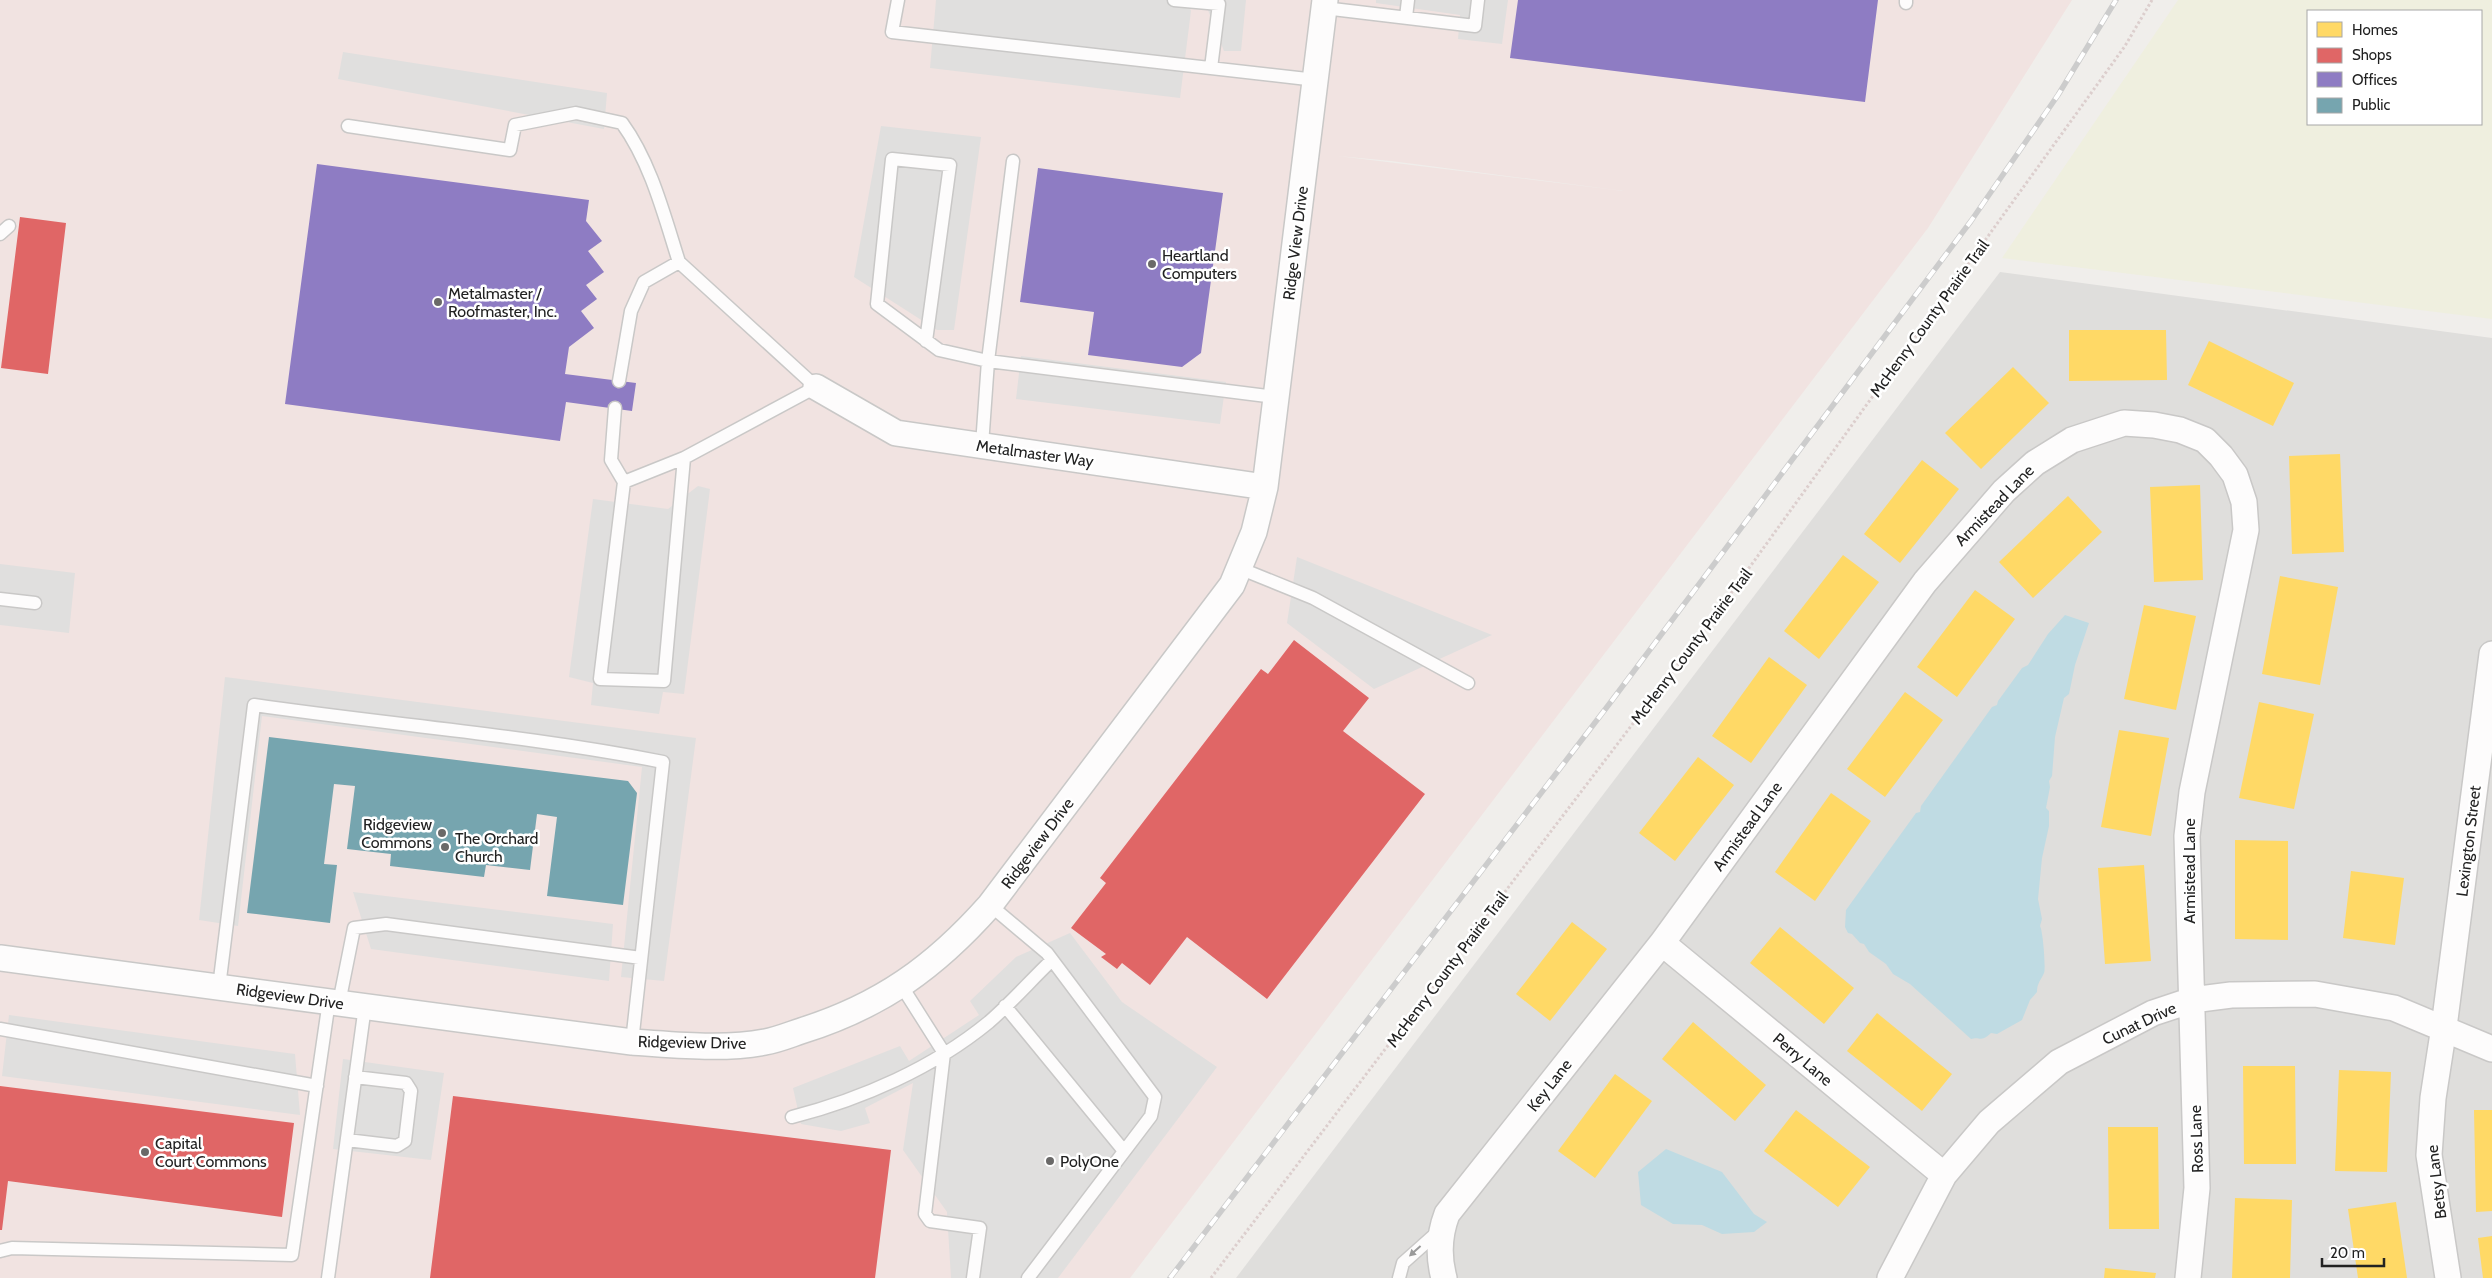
<svg xmlns="http://www.w3.org/2000/svg" width="2492" height="1278" font-family="Cabin,sans-serif">
<style>
.residential{fill:#dfdedc}
.commercial{fill:#f1e3e1;fill-rule:evenodd}
.farmland{fill:#efefdf;fill-rule:evenodd}
.parking{fill:#e0dfde}
.water{fill:#bfdbe3}
.homes{fill:#ffd966}
.shops{fill:#e06666}
.offices{fill:#8e7cc3}
.public{fill:#76a5af}
.lines{fill:none;stroke-linecap:round;stroke-linejoin:round}
.lane-casing{stroke:#c9c8c7;stroke-width:15}
.street-casing{stroke:#c9c8c7;stroke-width:28}
.path{stroke:#dccecd;stroke-width:3;stroke-dasharray:2.5 2.5;stroke-linecap:butt}
.lane{stroke:#fdfcfc;stroke-width:12}
.street{stroke:#fdfcfc;stroke-width:25}
.rail-casing{stroke:#ccc;stroke-width:5.5}
.rail{stroke:#fff;stroke-width:4;stroke-dasharray:11;stroke-linecap:butt}
.oneway{fill:#9a9a9a}
.poi-dot{fill:#6a6968;stroke:#fff;stroke-width:2}
.labels{text-anchor:middle;stroke-width:5;stroke-linejoin:round;paint-order:stroke}
.street-label{font-size:16px;fill:#222;stroke:#fff}
.poi-label{font-size:16px;fill:#222;stroke:#fff;text-anchor:start}
</style>
<rect width="100%" height="100%" fill="#f0eeeb"/>
<path class="residential" d="M2000 272 2492 338V1278H1236Z"/>
<path class="commercial" d="M0 0H2072L1928 228 1130 1278H0ZM1338 156 1391 161 1624 191Z"/>
<path class="farmland" d="M2178 0H2492V319L2002 258ZM2308 11H2481V124H2308Z"/>
<path class="parking" d="M936 0H1187L1191 11 1180 98 930 68Z
M1204 0H1246L1241 51H1224Z
M1376 0H1508L1502 44 1458 39 1460 15 1376 3Z
M343 52 607 93 604 129 338 79Z
M881 126 981 137 954 330H937L854 277Z
M1021 356 1226 382 1220 424 1016 399Z
M698 486 710 489 684 694 663 692 659 714 591 705 593 683 569 677 593 499 668 509Z
M1297 557 1492 635 1374 689 1287 623Z
M0 564 75 573 69 633 0 625Z
M225 677 696 738 664 981 621 977 642 767 262 716 238 926 199 920Z
M353 892 613 924 609 981 371 949Z
M1070 933 1122 1002 1217 1067 1058 1278H951L947 1212 903 1150 913 1083 865 1108 870 1123 841 1131 801 1124 793 1088 900 1046 909 1061 979 1015 970 1001 1016 957Z
M9 1015 295 1054 300 1115 2 1076Z
M343 1059 444 1073 431 1160 333 1149Z"/>
<path class="water" d="M2065 615 2089 623 2075 665 2069 694 2064 698 2055 737 2052 776 2049 781 2050 787 2046 808 2049 811V826L2042 858 2038 899 2042 919 2040 926C2043 931 2046 969 2044 973 2041 980 2037 983 2037 992L2030 1000 2022 1020 1997 1034 1991 1033C1981 1043 1980 1036 1971 1039L1910 984 1893 974 1886 964 1869 952 1864 944 1860 943 1852 934 1848 933 1845 927 1846 910 1916 813 1920 812 1921 806 1992 707 1997 705 1998 701 2022 668 2028 665 2048 634Z
M1666 1149 1722 1172 1754 1214 1767 1222 1754 1232 1722 1234 1702 1225 1673 1224 1641 1205 1638 1172Z"/>
<path class="homes" d="M2069 330H2166L2167 380 2069 381Z
M2209 341 2294 383 2273 426 2188 385Z
M2013 367 2049 403 1981 469 1945 433Z
M2340 454 2344 552 2292 554 2289 456Z
M1922 460 1959 489 1900 563 1864 534Z
M2200 485 2203 580 2154 582 2150 487Z
M2068 496 2102 532 2033 598 1999 562Z
M1843 555 1879 582 1819 659 1784 631Z
M2280 576 2338 587 2320 685 2262 674Z
M1975 590 2015 619 1957 697 1917 667Z
M2144 605 2196 616 2176 710 2124 699Z
M1769 657 1807 685 1751 763 1712 736Z
M1905 692 1943 720 1885 797 1847 769Z
M2259 702 2314 714 2294 809 2239 798Z
M2119 730 2169 738 2151 836 2101 827Z
M1698 757 1734 785 1675 861 1639 833Z
M1831 793 1871 821 1815 901 1775 872Z
M2235 840 2288 841V940L2235 939Z
M2144 865 2151 961 2105 964 2098 868Z
M2351 871 2404 878 2395 945 2343 938Z
M1572 922 1607 949 1550 1021 1516 994Z
M1780 927 1854 988 1824 1024 1750 963Z
M1877 1013 1952 1074 1922 1111 1847 1051Z
M1693 1022 1766 1085 1735 1121 1662 1059Z
M2243 1066H2295L2296 1164H2244Z
M2339 1070 2391 1072 2387 1172 2335 1171Z
M1615 1074 1652 1101 1595 1178 1558 1151Z
M1796 1110 1870 1167 1838 1207 1764 1151Z
M2474 1110H2492V1211L2476 1212Z
M2108 1127H2158L2159 1229H2109Z
M2235 1198 2292 1200 2290 1278H2232Z
M2396 1202 2407 1278H2358L2348 1209Z
M2492 1236V1278H2483L2478 1238Z
M2105 1268 2156 1273 2155 1278H2104Z"/>
<path class="shops" d="M20 217 66 223 48 374 1 368Z
M1294 640 1369 698 1343 731 1425 794 1267 999 1187 937 1150 985 1122 963 1117 969 1101 957 1106 954 1071 928 1106 883 1100 878 1261 669 1268 674Z
M0 1086 294 1123 282 1217 8 1181 2 1230H0Z
M453 1096 891 1150 875 1278H430Z"/>
<path class="offices" d="M1518 0H1878L1865 102 1510 58Z
M317 164 589 200 586 221 602 241 588 251 604 272 586 285 597 299 581 311 594 328 569 347 565 374 636 383 632 411 566 402 560 441 285 404Z
M1038 168 1223 193 1201 353 1182 367 1088 355 1094 312 1020 302Z"/>
<path class="public" d="M269 737 628 781 637 793 623 905 547 896 557 817 537 814 530 870 486 865 484 877 390 866 391 854 347 849 355 786 334 784 324 864 337 865 330 923 247 913Z"/>
<g class="lines">
<defs>
<path id="lane" d="M898 0 892 32 1316 80
M1174 0 1219 4 1211 68
M1906 3V0
M1324 8 1475 26 1478 0
M1406 17 1408 0
M348 126 510 150 515 125 576 113 622 123C651 163 664 215 679 262
M0 234 9 226
M926 341 950 165 892 159 877 304 939 350 988 361 1013 161
M619 381 631 311 644 282 679 262 816 387 684 458 664 681 600 679 624 482 684 458
M615 408 611 460 624 482
M982 445 988 361 1275 397
M1239 568 1313 598 1468 683
M0 599 35 603
M990 905 1047 953 1155 1097 1151 1116 1028 1278
M901 985 944 1053 925 1214 930 1221 980 1228 973 1278
M219 987 254 705C390 725 528 735 663 762L632 1042
M339 1003 354 928 386 924 641 958
M1005 1006 1124 1151
M0 1029 317 1086
M792 1117C862 1099 933 1068 989 1022 1011 1003 1031 980 1052 960
M347 1140 397 1146 405 1141 411 1091 406 1083 355 1077
M0 1251 12 1248 292 1255 329 1001
M328 1278 365 1006
M1399 1278 1403 1263 1440 1230"/>
<path id="street" d="M816 387 896 433 1265 487
M1662 943 1944 1175
M0 958 632 1042C673 1045 725 1050 765 1042 777 1040 789 1035 801 1031 881 1006 935 967 990 905L1232 585 1254 532 1265 487 1325 0
M1444 1278C1438 1256 1439 1235 1447 1214L1662 943 1925 582 2004 491 2035 463 2072 440 2124 423 2154 425 2180 430 2205 440 2221 456 2235 475 2244 502 2246 530 2192 792 2187 836 2197 1188 2188 1278
M1890 1278 1944 1175 1989 1122 2059 1062 2153 1013 2192 1000 2231 995 2315 994 2394 1008 2492 1049
M2448 1278 2429 1155 2433 1098 2444 1027 2492 654"/>
</defs>
<use href="#lane" class="lane-casing"/>
<use href="#street" class="street-casing"/>
<path class="path" d="M1211 1278 1708 625 2125 46 2152 0"/>
<use href="#lane" class="lane"/>
<use href="#street" class="street"/>
<defs>
<path id="rail" d="M1170 1278 1610 703 1971 221 2058 95 2116 0"/>
</defs>
<use href="#rail" class="rail-casing"/>
<use href="#rail" class="rail"/>
</g>
<defs><path id="oneway-solid" d="M-6-.8H1V-3.2L6.5 0L1 3.2V.8H-6Z" transform="scale(1.25)"/></defs>
<use class="oneway" href="#oneway-solid" transform="translate(1415 1251) rotate(138)"/>
<g class="poi-dot">
<circle cx="1152" cy="264" r="5"/>
<circle cx="438" cy="302" r="5"/>
<circle cx="442" cy="833" r="5"/>
<circle cx="445" cy="847" r="5"/>
<circle cx="145" cy="1152" r="5"/>
<circle cx="1050" cy="1161" r="5"/>
</g>
<g class="labels">
<g class="street-label">
<text transform="translate(1295 243) rotate(-83)" y="6">Ridge View Drive</text>
<text transform="translate(1929 318) rotate(-54)" y="6">McHenry County Prairie Trail</text>
<text transform="translate(1035 453) rotate(8)" y="6">Metalmaster Way</text>
<text transform="translate(1994 505) rotate(-46)" y="6">Armistead Lane</text>
<text transform="translate(1691 646) rotate(-53)" y="6">McHenry County Prairie Trail</text>
<text transform="translate(1747 826) rotate(-54)" y="6">Armistead Lane</text>
<text transform="translate(2468 841) rotate(-83)" y="6">Lexington Street</text>
<text transform="translate(1037 843) rotate(-53)" y="6">Ridgeview Drive</text>
<text transform="translate(2189 871) rotate(-90)" y="6">Armistead Lane</text>
<text transform="translate(1447 969) rotate(-53)" y="6">McHenry County Prairie Trail</text>
<text transform="translate(290 996) rotate(8)" y="6">Ridgeview Drive</text>
<text transform="translate(2139 1023) rotate(-25)" y="6">Cunat Drive</text>
<text transform="translate(692 1042) rotate(1)" y="6">Ridgeview Drive</text>
<text transform="translate(1803 1059) rotate(40)" y="6">Perry Lane</text>
<text transform="translate(1549 1085) rotate(-52)" y="6">Key Lane</text>
<text transform="translate(2196 1139) rotate(-92)" y="6">Ross Lane</text>
<text transform="translate(2436 1182) rotate(-97)" y="6">Betsy Lane</text>
</g>
<g class="poi-label">
<text x="1162" y="261">Heartland<tspan x="1162" dy="18">Computers</tspan></text>
<text x="448" y="299">Metalmaster /<tspan x="448" dy="18">Roofmaster, Inc.</tspan></text>
<text x="432" y="830" text-anchor="end">Ridgeview<tspan x="432" dy="18">Commons</tspan></text>
<text x="455" y="844">The Orchard<tspan x="455" dy="18">Church</tspan></text>
<text x="155" y="1149">Capital<tspan x="155" dy="18">Court Commons</tspan></text>
<text x="1060" y="1167">PolyOne</text>
</g>
</g>
<rect x="2307" y="10" width="175" height="115" fill="#ffffff" stroke="#a7a7a7"/>
<rect x="2317" y="22" width="25" height="15" fill="#ffd966" stroke="#a7a7a7"/>
<text x="2352" y="35" font-size="15" fill="#222222">Homes</text>
<rect x="2317" y="48" width="25" height="15" fill="#e06666" stroke="#a7a7a7"/>
<text x="2352" y="60" font-size="15" fill="#222222">Shops</text>
<rect x="2317" y="72" width="25" height="15" fill="#8e7cc3" stroke="#a7a7a7"/>
<text x="2352" y="85" font-size="15" fill="#222222">Offices</text>
<rect x="2317" y="98" width="25" height="15" fill="#76a5af" stroke="#a7a7a7"/>
<text x="2352" y="110" font-size="15" fill="#222222">Public</text>
<path d="M2322 1258v8h62v-8" fill="none" stroke="#222222" stroke-width="2.5"/>
<text x="2330" y="1258" font-size="15" fill="#222222" stroke="#ffffff" stroke-width="4" paint-order="stroke">20 m</text>
</svg>
